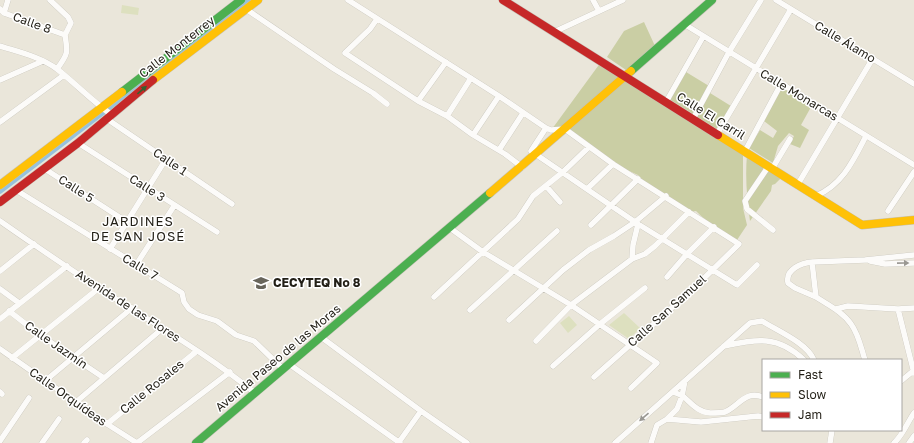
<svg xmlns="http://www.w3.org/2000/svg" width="914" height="443" font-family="'Golos Text',sans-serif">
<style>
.green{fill:#dde0bf}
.forest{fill:#cacea4}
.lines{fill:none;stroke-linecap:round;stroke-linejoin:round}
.canal{stroke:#96c2dc;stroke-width:5.5}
.street-casing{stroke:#c4c1b7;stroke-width:6}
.fast-casing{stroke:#c4c1b7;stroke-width:9}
.slow-casing{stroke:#c4c1b7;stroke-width:9}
.jam-casing{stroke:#c4c1b7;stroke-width:9}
.street{stroke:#fcfbf9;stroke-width:5.5}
.fast{stroke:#4caf50;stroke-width:8}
.slow{stroke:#ffc107;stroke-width:8}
.jam{stroke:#c62828;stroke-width:8}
.oneway{fill:#356030}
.oneway2{fill:#9a9893}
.labels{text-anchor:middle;stroke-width:3;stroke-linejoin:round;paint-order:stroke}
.street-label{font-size:12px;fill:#221f16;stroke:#fff}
.poi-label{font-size:12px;font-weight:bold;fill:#221f16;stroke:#fff;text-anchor:start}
.neighbourhood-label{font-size:13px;letter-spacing:1px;fill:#221f16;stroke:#fff}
</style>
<rect width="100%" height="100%" fill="#eae6da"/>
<path class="green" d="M122 5 139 8 138 15 121 13Z
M624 313 640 328 629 339 609 325Z
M569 316 577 325 568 333 560 323Z"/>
<path class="forest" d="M644 22 655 46 626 70 607 57 624 31Z
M601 62 622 75 562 128 552 129Z
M686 72 709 86 693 114 669 99Z
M625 78 743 150V208L747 225 737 240C722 230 708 224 696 211L690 212 645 182 638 175 627 170 565 130Z
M782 87 811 107 801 125 809 130 800 148 790 144 794 136 789 133 778 146 773 163 749 148 760 130 773 138 777 131 764 121Z
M710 93 731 106 717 129 697 117Z
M747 155 782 177 775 184 772 185 771 191 750 221C747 199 745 177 747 155Z"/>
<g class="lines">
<path class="canal" d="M0 191 250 0"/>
<defs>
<path id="street" d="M50 0 68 17 71 23 65 35C68 53 68 54 57 69
M348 0 499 96 546 128 551 130 565 129 613 164 739 244 694 288 594 377
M593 0 599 11
M776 0 914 84
M0 9 4 13 65 35
M246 9 334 69 373 93 387 104
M4 13 8 0
M377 19 370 29 345 53 418 101 447 116 473 135 505 154 522 167
M684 24 914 165
M554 32 623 0
M0 46C19 52 41 57 57 69 76 84 92 101 112 115
M0 80 43 61
M418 101 446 62
M666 102 703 37
M447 116 471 78
M107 119 232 204
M693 119 729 52 761 0
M0 122 64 75
M546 128 531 151 638 224 737 285 757 265
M717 134 791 9
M473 135 499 96
M78 143 217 232
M499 150 523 113
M745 151 781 84
M767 166 766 170 745 201 747 209 773 230
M45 169 127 222
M772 169 790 139
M798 184 873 58
M546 186 560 202
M587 189 613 164
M16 190 179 291 182 293 184 302 189 309 198 315 217 321 236 335 254 341 283 369
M816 196C843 184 853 161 866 136
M888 211 914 172
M0 221C33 244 65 266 99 288 151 322 206 353 255 393
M591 225 638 179
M450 228 483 252 571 305 657 363 631 388
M110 249 166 159
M632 259 633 245 638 224
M870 261 885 264 914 263
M812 262C802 263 785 269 788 283L795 288 816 297
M136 265 174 206
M0 271 34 244
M667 277 687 254 714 227
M0 289 19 303
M434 297 518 219 533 196 563 172 589 147
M836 309 848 306 898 309 914 308
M898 309 914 373
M470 310 557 231
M9 311 40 335 104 378
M0 319 67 266
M509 320 563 270 589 250 614 236 635 222 666 196
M321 337 421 411 467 443
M536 341 571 305 632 259 645 254 655 246 689 212
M724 346C757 339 778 335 804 360
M0 349 107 424 137 443
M12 358 99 288
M865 360C861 348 859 335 851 324 843 312 828 305 816 297L812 262 865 260 914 255
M289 364 400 443
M553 366 600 324 645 288
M45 381 132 308
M901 381 913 371
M0 392 2 394
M673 392C676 393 681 395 684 397 692 404 698 412 710 413 714 413 721 413 725 412 739 406 745 390 763 397
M76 402 163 328
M667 419 701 422 758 416 763 417
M107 424 197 351
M0 441 29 398
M399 442 421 411
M42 443 59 419
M84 443 87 440
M137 443 230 372
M615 443 750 323 762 321C778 331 807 343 814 360
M651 443 657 425 667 419 677 409 682 396 685 381
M830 443 832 430
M894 443C903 435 907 423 914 413
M909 443 914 436"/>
<path id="fast" d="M631 71 712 0
M122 92 241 0
M196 443 490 193"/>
<path id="slow" d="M153 80 258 0
M718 135 862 225 914 220
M0 185 122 92
M490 193 631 71"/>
<path id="jam" d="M503 0 718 135
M0 202 78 143 153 80"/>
</defs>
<use href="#street" class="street-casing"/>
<use href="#fast" class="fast-casing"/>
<use href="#slow" class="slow-casing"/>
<use href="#jam" class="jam-casing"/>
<use href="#street" class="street"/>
<use href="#fast" class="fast"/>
<use href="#slow" class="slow"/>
<use href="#jam" class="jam"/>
</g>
<defs><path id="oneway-solid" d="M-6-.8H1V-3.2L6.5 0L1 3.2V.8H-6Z"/></defs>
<use class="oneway" href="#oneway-solid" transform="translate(142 90) rotate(-40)"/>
<g class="oneway2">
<use href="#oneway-solid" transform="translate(903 263) rotate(-1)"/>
<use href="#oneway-solid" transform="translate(644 417) rotate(139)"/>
</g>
<defs>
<symbol id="school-bare" viewBox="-9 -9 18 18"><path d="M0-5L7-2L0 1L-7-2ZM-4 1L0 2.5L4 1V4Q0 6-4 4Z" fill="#68655b" stroke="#fff" stroke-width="2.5" paint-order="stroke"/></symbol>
</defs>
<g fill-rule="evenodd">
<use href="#school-bare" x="250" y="272" width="22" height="22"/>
</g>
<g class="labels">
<g class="street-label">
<text transform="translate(32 23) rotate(20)" y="4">Calle 8</text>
<text transform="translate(845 42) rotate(31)" y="4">Calle Álamo</text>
<text transform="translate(177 47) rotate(-38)" y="4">Calle Monterrey</text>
<text transform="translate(799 95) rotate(31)" y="4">Calle Monarcas</text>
<text transform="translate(711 116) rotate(32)" y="4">Calle El Carril</text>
<text transform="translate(170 162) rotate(34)" y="4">Calle 1</text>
<text transform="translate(147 188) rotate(32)" y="4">Calle 3</text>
<text transform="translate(76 189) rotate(33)" y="4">Calle 5</text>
<text transform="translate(140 267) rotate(31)" y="4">Calle 7</text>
<text transform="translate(128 306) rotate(33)" y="4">Avenida de las Flores</text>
<text transform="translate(667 311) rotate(-42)" y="4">Calle San Samuel</text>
<text transform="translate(56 345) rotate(35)" y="4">Calle Jazmín</text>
<text transform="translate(278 358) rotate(-40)" y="4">Avenida Paseo de las Moras</text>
<text transform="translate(152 387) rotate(-39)" y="4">Calle Rosales</text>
<text transform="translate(68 397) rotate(35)" y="4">Calle Orquídeas</text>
</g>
<g class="poi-label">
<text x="273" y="287">CECYTEQ No 8</text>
</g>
<g class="neighbourhood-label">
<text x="138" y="226">JARDINES<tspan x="138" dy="15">DE SAN JOSÉ</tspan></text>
</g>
</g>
<rect x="762" y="359" width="140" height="72" fill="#ffffff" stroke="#a7a5a2"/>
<rect x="770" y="372" width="20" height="6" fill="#4caf50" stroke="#a7a5a2"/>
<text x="798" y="379" font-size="12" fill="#221f16">Fast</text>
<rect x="770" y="392" width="20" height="6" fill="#ffc107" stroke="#a7a5a2"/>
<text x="798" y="399" font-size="12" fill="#221f16">Slow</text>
<rect x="770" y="412" width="20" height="6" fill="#c62828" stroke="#a7a5a2"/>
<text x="798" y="419" font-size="12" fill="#221f16">Jam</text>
</svg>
